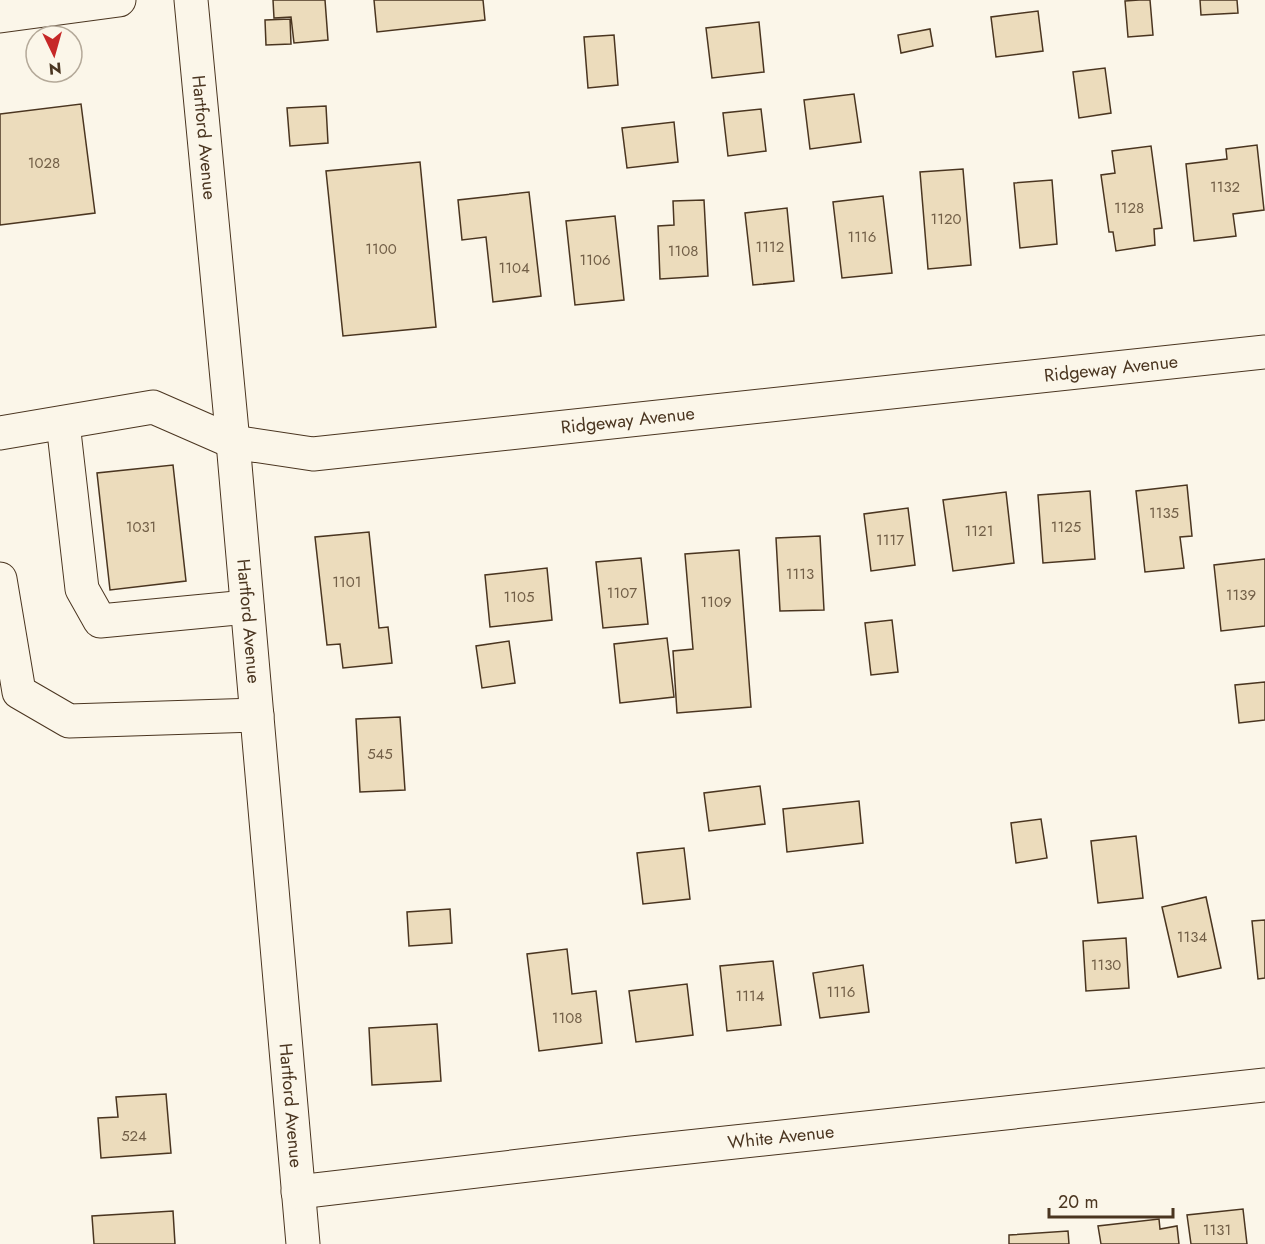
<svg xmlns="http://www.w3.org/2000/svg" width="1265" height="1244" font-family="Jost,sans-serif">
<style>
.building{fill:#ecdcbc;stroke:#4a3520;stroke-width:1.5}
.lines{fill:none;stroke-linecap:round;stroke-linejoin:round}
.minor-casing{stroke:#4a3520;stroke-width:35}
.minor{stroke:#fbf6e9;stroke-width:33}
.labels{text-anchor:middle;stroke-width:4.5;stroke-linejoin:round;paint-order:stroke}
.number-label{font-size:15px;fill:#725f47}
.street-label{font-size:18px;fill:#4a3520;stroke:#fbf6e9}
</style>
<rect width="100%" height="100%" fill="#fbf6e9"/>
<path class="building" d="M273 0H325L328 40 294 43 291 17 274 18Z
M374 0H483L485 20 377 32Z
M1139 0H1150L1153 35 1128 37 1125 1Z
M1200 0H1237L1238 13 1201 15Z
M1038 11 1043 51 996 57 991 17Z
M290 19 291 44 266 45 265 20Z
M759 22 764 72 712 78 706 28Z
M930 29 933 46 901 53 898 35Z
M614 35 618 85 588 88 584 37Z
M1105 68 1111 113 1079 118 1073 72Z
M854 94 861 142 810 149 804 100Z
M81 104 95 213 0 225V114Z
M326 106 328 143 290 146 287 108Z
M761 109 766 151 728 156 723 113Z
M674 122 678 162 627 168 622 128Z
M1257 145 1264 210 1233 214 1236 236 1194 241 1186 164 1227 159 1226 149Z
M1151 146 1162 228 1154 229 1155 245 1116 251 1113 232H1109L1101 175 1115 173 1112 151Z
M420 162 436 327 343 336 326 171Z
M963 169 971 265 928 269 920 172Z
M1052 180 1057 244 1020 248 1014 183Z
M529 192 541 296 493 302 486 237 462 240 458 200Z
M883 196 892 273 842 278 833 202Z
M704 200 708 276 660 279 658 226 674 225 673 201Z
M787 208 794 281 753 285 745 213Z
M615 216 624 300 575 305 566 221Z
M173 465 186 581 110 590 97 473Z
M1187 485 1192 536 1180 537 1184 568 1145 572 1136 491Z
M1090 491 1095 559 1043 563 1038 495Z
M1006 492 1014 563 953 571 943 500Z
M908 508 915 565 871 571 864 514Z
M369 532 379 628 388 627 392 663 343 668 340 644 327 645 315 537Z
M820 536 824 610 780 611 776 538Z
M739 550 751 707 677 713 673 651 693 649 685 554Z
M641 558 648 624 603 628 596 562Z
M1265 559V626L1221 631 1214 565Z
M547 568 552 620 490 627 485 575Z
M892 620 898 672 871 675 865 623Z
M667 638 674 697 620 703 614 644Z
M509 641 515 683 482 688 476 646Z
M1265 682V720L1239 723 1235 685Z
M400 717 405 790 360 792 356 719Z
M760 786 765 824 709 831 704 793Z
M859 801 863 843 787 852 783 809Z
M1041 819 1047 858 1016 863 1011 823Z
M1136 836 1143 898 1098 903 1091 841Z
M684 848 690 899 643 904 637 853Z
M1206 897 1221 968 1178 977 1162 907Z
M450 909 452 943 409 946 407 912Z
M1265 920V978L1258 979 1252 921Z
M1126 938 1129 988 1086 991 1083 941Z
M567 949 572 994 596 991 602 1043 539 1051 527 954Z
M773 961 781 1025 727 1031 720 966Z
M863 965 869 1012 820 1018 813 973Z
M687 984 693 1035 636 1042 629 991Z
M437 1024 441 1081 372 1085 369 1028Z
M166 1094 171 1153 101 1158 98 1118 118 1117 116 1097Z
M1243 1209 1247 1244H1191L1187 1215Z
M173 1211 175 1244H94L92 1216Z
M1159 1219 1160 1229 1177 1226 1179 1244H1101L1098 1226Z
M1068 1231 1069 1244H1009V1235Z"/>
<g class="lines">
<defs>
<g id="minor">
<path id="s1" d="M191 0 233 442 303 1244"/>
<path d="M0 16 119 0"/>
<path d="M63 423 82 589 100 621 247 607"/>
<path id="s2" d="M0 433 153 407 233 442 313 454 1265 352"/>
<path d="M0 579 19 692 69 721 257 715"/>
<path id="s3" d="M298 1192 632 1153 1265 1085"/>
</g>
</defs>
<use href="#minor" class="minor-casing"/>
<use href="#minor" class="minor"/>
</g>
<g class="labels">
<g class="number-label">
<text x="44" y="168">1028</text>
<text x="1225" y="192">1132</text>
<text x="1129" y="213">1128</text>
<text x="946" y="224">1120</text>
<text x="862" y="242">1116</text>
<text x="770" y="252">1112</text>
<text x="381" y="254">1100</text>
<text x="683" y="256">1108</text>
<text x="595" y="265">1106</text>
<text x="514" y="273">1104</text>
<text x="1164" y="518">1135</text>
<text x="141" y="532">1031</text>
<text x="1066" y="532">1125</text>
<text x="979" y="536">1121</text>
<text x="890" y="545">1117</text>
<text x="800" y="579">1113</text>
<text x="347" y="587">1101</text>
<text x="622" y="598">1107</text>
<text x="1241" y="600">1139</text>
<text x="519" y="602">1105</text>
<text x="716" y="607">1109</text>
<text x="380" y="759">545</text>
<text x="1192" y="942">1134</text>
<text x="1106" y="970">1130</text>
<text x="841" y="997">1116</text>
<text x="750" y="1001">1114</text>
<text x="567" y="1023">1108</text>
<text x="134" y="1141">524</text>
<text x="1217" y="1235">1131</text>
</g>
<g class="street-label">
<text dy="6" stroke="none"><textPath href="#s1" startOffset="138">Hartford Avenue</textPath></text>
<text dy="6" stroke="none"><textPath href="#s2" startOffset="1126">Ridgeway Avenue</textPath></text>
<text dy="6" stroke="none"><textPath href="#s2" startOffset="640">Ridgeway Avenue</textPath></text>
<text dy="6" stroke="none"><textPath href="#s1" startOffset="624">Hartford Avenue</textPath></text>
<text dy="6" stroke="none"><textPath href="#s1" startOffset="1110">Hartford Avenue</textPath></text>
<text dy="6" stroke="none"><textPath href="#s3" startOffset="486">White Avenue</textPath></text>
</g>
</g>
<g transform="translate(54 54) rotate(175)"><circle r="28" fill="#fbf6e9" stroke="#b4a999" stroke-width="1.5"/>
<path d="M0-4.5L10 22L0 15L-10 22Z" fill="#c62828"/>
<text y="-9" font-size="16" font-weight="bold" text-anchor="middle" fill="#4a3520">N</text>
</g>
<path d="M1049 1208v9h124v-9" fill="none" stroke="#4a3520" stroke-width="3"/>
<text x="1058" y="1208" font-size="18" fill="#4a3520" stroke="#fbf6e9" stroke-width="4.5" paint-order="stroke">20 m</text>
</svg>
